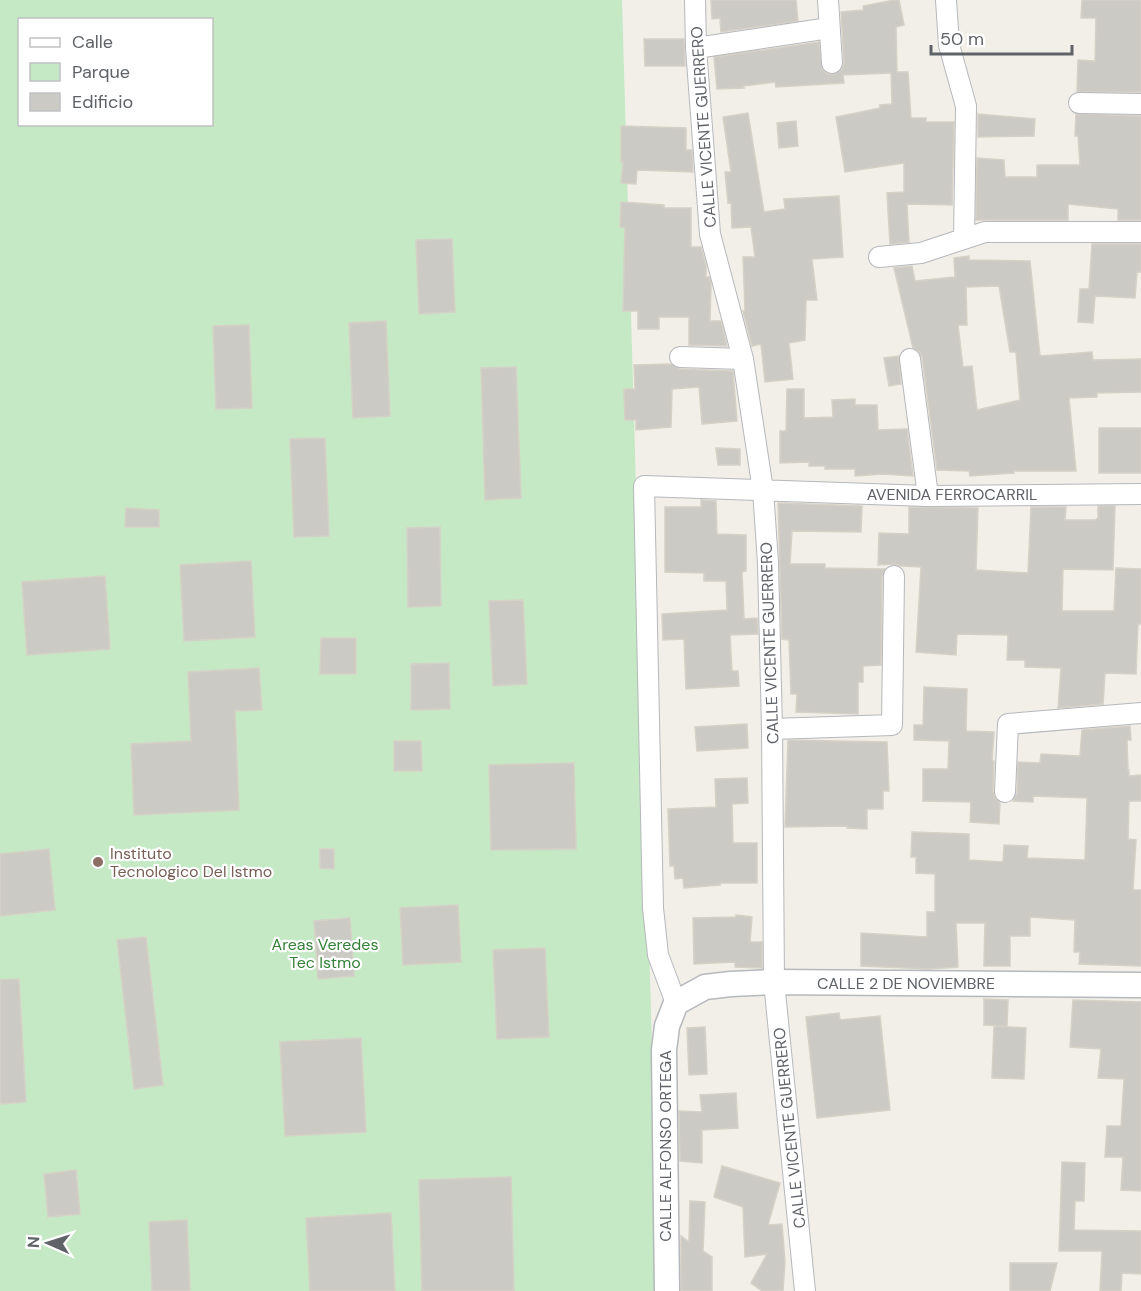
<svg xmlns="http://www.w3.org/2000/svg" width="1141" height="1291" font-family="'DM Sans',sans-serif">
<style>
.green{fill:#c5e8c5;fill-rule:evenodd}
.building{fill:#cccac5;stroke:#d6d1c6;stroke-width:1.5;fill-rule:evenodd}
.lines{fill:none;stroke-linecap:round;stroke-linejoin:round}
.minor-casing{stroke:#b5b8bc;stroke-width:22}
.tertiary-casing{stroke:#b5b8bc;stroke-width:27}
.minor{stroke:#fff;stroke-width:20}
.tertiary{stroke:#fff;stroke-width:24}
.education-dot{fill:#8d6e63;stroke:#fff;stroke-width:2}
.labels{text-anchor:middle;stroke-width:4.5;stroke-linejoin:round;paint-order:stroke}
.street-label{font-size:16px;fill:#5f6368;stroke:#fff}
.education-label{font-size:16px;fill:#785e54;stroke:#fff;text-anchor:start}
.park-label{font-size:16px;fill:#348238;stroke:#fff}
</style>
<rect width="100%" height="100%" fill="#f1efe8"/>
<path class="green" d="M0 0H622L659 1291H0ZM20 20H212V124H20Z"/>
<path class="building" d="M711 0H796L798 21 721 32 720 18 712 19Z
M894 0H899L904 25 896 27 897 72H908L911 118H926V122H954L952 205 907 204 909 242 890 244 887 193 904 192V163L845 172 836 117 880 108V105L892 104 891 73 843 75 844 83 776 87 775 82 743 86 744 88 717 89 714 57 819 42 822 69 826 73 833 75 842 69 844 63 841 12 864 10 863 6Z
M1082 0H1141V92H1077L1078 60 1095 61 1096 18H1081Z
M644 39H684L685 66H645Z
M748 113 764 212 785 209 784 199 839 196 843 257 812 259 817 300H806L805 340 789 343 793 379 765 382 761 344 752 346 743 311H745L743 257H755L751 227 732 228 731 202 728 203 725 172H731L723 117Z
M978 114 1035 119 1034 136 978 137Z
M1076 114 1141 116V220H1118V209L1068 204V220H976L977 158 1004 160 1005 177H1037V165H1080L1078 136H1075Z
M796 121 798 146 779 148 777 123Z
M621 126 686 128V150H692L693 172 637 170 636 184 621 183 623 162H621Z
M621 202 664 205V208H691V247H701L706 265V277H709L711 284 710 321H721L727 346 689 345V317H659V329H638V311H623L625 228 620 227Z
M452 239 455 312 419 314 416 240Z
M1092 244H1141V272H1137L1135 298 1095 296 1093 323 1078 322 1080 289H1089Z
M969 256V260L1030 261 1040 356 1092 352 1093 360 1141 359V392L1097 393V397L1069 398 1076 471H1014V473L970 476 969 471 937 470 922 357 919 351 913 348 894 268 912 266 915 281 955 277 954 258ZM999 286 1010 352H1016L1020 400 977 410 972 366 963 367 958 325H967L966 287Z
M386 321 390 416 353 418 349 323Z
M249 325 252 408 216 409 213 326Z
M899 356 901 384 889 386 884 358Z
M671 364 680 369 733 371 737 421 702 424 699 387 672 389 671 427 636 430V420H625L624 389H635L634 365Z
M516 367 521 498 485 500 481 368Z
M787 389H804V418L833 417 832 400 855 399V405H877L878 430 907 429 913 476 882 474 855 476V469H825V466H809V462L780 463V431H786Z
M1099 428H1141V473H1099Z
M325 438 329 536 294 537 290 439Z
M716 448 740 449V465H718Z
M701 500 716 501 717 534 746 535V571L742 572 744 619 757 618 758 634 730 635 732 671H738L739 686 686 689 684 639 663 640 662 614 727 610 726 581H704V573L665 572V507H701Z
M778 503 862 506 861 532 792 531 790 564H825V568L885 569 882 576 881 665 863 666V682H858V714L796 712 797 694H791L789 640 782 639Z
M1098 506H1115L1113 570 1063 569 1062 611H1114L1116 568 1141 569V624H1138L1136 674 1105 673 1103 704 1058 708 1061 668 1025 667V660H1007L1008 635 957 634 956 655 916 652 921 567 901 566 895 564 878 565 879 533 909 534V507L978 508 976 570 1028 573 1031 507H1066L1065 520H1095L1098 518Z
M126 508 159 510V527H125Z
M440 527 441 606 408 607 407 528Z
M251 561 255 637 184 641 180 565Z
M105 576 110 649 27 655 22 582Z
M523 600 527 684 493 686 489 601Z
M321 638H356V674H320Z
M449 663 450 709 411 710V664Z
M259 668 262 710 235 711 239 810 134 815 131 744 191 741 188 672Z
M924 687 967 689 966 731 994 732 992 761H994L993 791 995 798 1000 803 999 824 970 822 971 802 923 801V769H948L949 741 914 740V725H923Z
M747 724 748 748 697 751 695 727Z
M1130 726 1131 740H1127L1128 770H1129V776L1141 775V801H1129L1128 839 1136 840 1133 890H1141V966L1079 964 1080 952H1074L1075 920 1030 917V936H1010V966H984L985 923H956L958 967 929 969 861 966V933L927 937V912H935V874L916 873V857H911L912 832 969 834V860L1003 862 1004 845 1028 846 1027 858 1085 860 1087 798 1033 796V802L1013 801 1017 793 1018 762 1040 763 1041 754 1080 756 1082 730Z
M788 740 887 742 889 791H883V809H867V829L847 828V826L785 827Z
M394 741H421L422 771H394Z
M574 763 576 849 491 850 489 765Z
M747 778 748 803 732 804 733 843H757V883H720V885L684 888 683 878 675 879 674 866H670L668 809 716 807 715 779Z
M49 849 55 910 0 916V854Z
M320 849H334V869L320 868Z
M458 905 461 962 403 965 400 908Z
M736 915 752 917 750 942H762V968L735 967V962L694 964 693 918 736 917Z
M350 918 354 976 318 979 314 921Z
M146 937 163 1085 134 1089 117 940Z
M545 948 549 1037 497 1039 493 950Z
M19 979 26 1102 0 1104V980Z
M984 999 1008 1000 1007 1026 984 1025Z
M1073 1000 1141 1002V1191L1121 1190 1123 1157H1105L1107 1126H1121L1124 1079 1098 1078 1101 1049 1070 1047Z
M839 1013 840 1020 880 1016 890 1110 817 1118 806 1017Z
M994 1026 1026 1028 1024 1079 992 1078Z
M705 1027 707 1074 689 1075 687 1028Z
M361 1038 366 1132 285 1136 280 1042Z
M736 1093 738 1128 702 1130V1163L680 1161 679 1111 702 1112 700 1095Z
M1062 1162 1085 1163 1084 1201H1075L1074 1230 1141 1231V1274L1122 1273 1121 1291H1100L1102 1251H1059Z
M722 1166 780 1183 768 1225 782 1224 785 1262 783 1291H762L751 1283 767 1254 745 1257 743 1207 714 1197Z
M76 1170 80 1214 48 1217 44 1174Z
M511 1177 514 1291H422L419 1180Z
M690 1201 705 1202 703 1251 712 1257V1291H681V1236L689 1242Z
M391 1213 395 1291H310L306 1218Z
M187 1220 190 1291H152L149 1222Z
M1010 1263H1057L1050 1291H1010Z"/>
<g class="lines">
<defs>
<path id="minor" d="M695 0 696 48 710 234 743 359 763 490 768 563 772 729 774 982 805 1291
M828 0 832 63
M946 0 949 45 966 106 964 239
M696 48 829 28
M1079 103 1141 104
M879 257 921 253 985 232H1141
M680 357 743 359
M910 359 928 496
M772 729 892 725 894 576
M1005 792 1008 724 1141 713
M676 1003 658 955 653 908 644 486 928 496 1141 494"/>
<path id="tertiary" d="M667 1291 664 1050 667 1026 676 1003 705 987 731 984 774 982 1141 985"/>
</defs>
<use href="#minor" class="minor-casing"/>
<use href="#tertiary" class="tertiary-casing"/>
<use href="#minor" class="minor"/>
<use href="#tertiary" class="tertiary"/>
</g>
<circle class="education-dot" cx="98" cy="862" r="6"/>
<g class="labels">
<g class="street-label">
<text transform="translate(703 127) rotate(-94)" y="6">CALLE VICENTE GUERRERO</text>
<text x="952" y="500">AVENIDA FERROCARRIL</text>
<text transform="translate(769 643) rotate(-92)" y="6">CALLE VICENTE GUERRERO</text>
<text x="906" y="989">CALLE 2 DE NOVIEMBRE</text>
<text transform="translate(789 1128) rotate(-96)" y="6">CALLE VICENTE GUERRERO</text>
<text transform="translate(665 1146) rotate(-90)" y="6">CALLE ALFONSO ORTEGA</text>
</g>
<g class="education-label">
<text x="110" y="859">Instituto<tspan x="110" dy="18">Tecnologico Del Istmo</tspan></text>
</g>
<g class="park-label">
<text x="325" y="950">Areas Veredes<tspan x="325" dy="18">Tec Istmo</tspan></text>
</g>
</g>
<rect x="18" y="18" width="195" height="108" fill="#ffffff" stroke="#bfc1c3" stroke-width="1.5"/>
<rect x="30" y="38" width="30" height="9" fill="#ffffff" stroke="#bfc1c3" stroke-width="1.5"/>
<text x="72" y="48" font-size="18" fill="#5f6368">Calle</text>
<rect x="30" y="63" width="30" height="18" fill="#c5e8c5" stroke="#bfc1c3" stroke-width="1.5"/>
<text x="72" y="78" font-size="18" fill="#5f6368">Parque</text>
<rect x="30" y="93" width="30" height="18" fill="#cccac5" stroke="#bfc1c3" stroke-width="1.5"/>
<text x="72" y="108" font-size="18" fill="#5f6368">Edificio</text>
<g transform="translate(48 1243) rotate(273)" stroke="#ffffff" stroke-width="4.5" paint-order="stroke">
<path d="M0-4.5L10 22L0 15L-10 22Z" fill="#5f6368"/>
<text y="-9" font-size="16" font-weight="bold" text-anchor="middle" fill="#5f6368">N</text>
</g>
<path d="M931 45v9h141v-9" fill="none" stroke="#5f6368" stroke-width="3"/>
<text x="940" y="45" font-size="18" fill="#5f6368" stroke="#ffffff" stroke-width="4.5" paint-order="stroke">50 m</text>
</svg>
